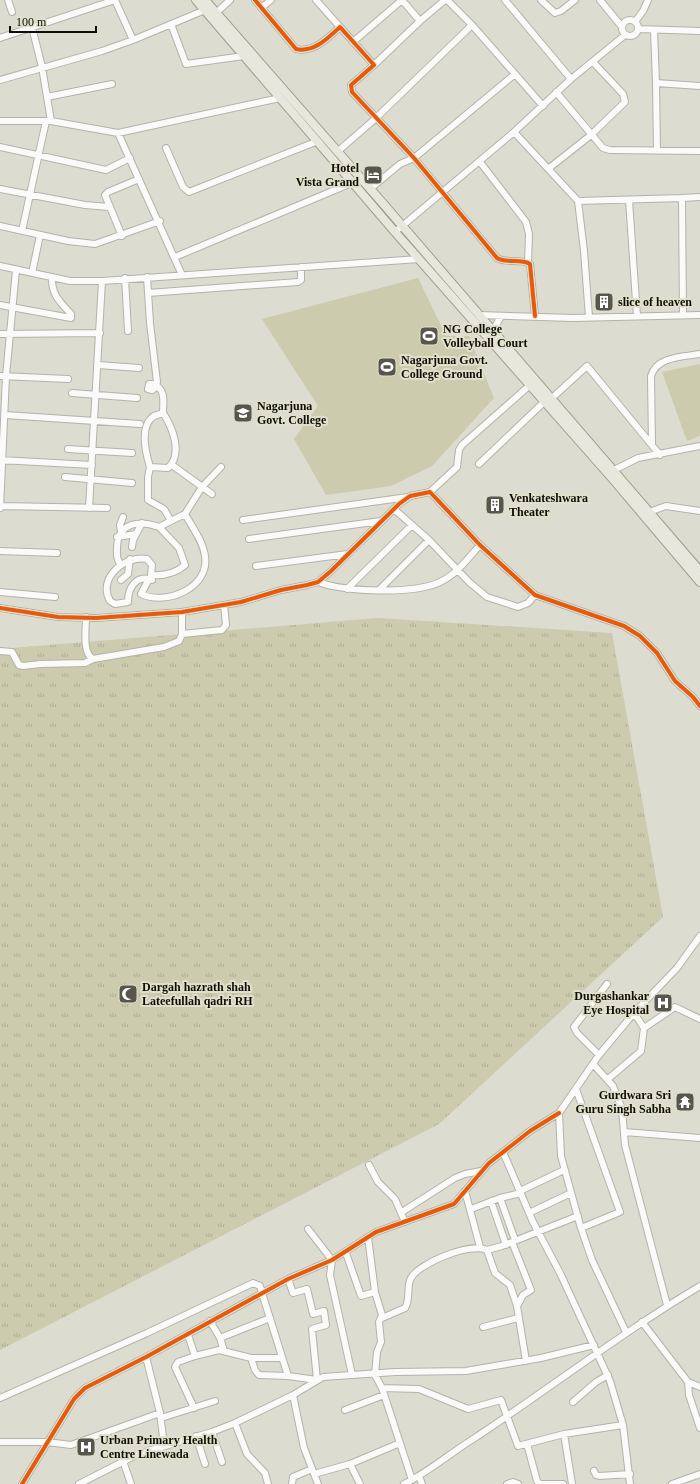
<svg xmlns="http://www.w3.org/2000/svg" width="700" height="1484" font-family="'Times New Roman',serif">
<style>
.grass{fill:url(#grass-tufts)}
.garden{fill:#cccbad}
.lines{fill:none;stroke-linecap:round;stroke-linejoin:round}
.minor-casing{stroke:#b3b3aa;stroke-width:8}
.major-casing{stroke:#a09e8a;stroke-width:10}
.minor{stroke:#fafaf8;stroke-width:6}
.major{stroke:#e7e7dd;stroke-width:8}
.cycleway-casing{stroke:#e1e0cb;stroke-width:6}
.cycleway{stroke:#e8590c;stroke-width:4}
.labels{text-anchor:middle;stroke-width:4;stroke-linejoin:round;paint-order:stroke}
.poi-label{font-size:12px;font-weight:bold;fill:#0e0e07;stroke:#e1e0cb;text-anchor:start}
</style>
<defs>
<pattern id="grass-tufts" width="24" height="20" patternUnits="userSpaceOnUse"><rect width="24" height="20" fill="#cccbad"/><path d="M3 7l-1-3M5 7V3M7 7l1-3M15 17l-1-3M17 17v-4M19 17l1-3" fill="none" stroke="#aead93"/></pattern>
</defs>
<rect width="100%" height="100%" fill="#dcdcd0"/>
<path class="grass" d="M378 618 612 633 663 917 439 1124 0 1350V649Z"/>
<path class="garden" d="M418 278 446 336H469L494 398 432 466 391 486 326 495 294 439 318 406 262 319Z
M700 364V436L687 441 662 372Z"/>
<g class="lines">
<defs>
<path id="minor" d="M8 0 12 12
M255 0 296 49C314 53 328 38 340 27L374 65 351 85 352 92 414 158 497 258C507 264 521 258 530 264L535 316
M316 0 340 27
M402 0 420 21 445 0
M447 0 472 25 543 106
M505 0 571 79
M541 0 555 13 561 11 575 0
M600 0 622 27
M261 8 271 0
M216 13 230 0
M622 28a8 8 0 1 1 16 0a8 8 0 1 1-16 0Z
M635 22 643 11 648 0
M171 24 186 64 244 56
M32 27 42 67 51 121
M638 29 700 31
M654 30 656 83 700 86
M0 38 115 0 133 40 102 51 0 80
M133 40 205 10
M353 42 402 0
M374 65 420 21
M656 83 657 151
M556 92 603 148 610 150 700 151
M47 97 112 84
M0 121H51L118 133 280 98
M514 132 578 201 584 251 589 317
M118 133 182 275
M0 147 106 170 130 158
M166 148 183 187 189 192 318 141
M337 152 375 119 472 25
M480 162 526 222 529 234 528 263
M548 169 591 135 625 102 623 94 593 62
M0 189 85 205 109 207
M370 189 400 164 414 158 515 74
M629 200 637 316
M578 201 682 198
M0 226 68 241 95 244 160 221
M22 231 46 121
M395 232 514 132 571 79 625 35
M122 236 105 195 108 192 139 179
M175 257 354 182
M0 266 70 281H102L89 508
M32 273 40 235
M147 277 150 323 157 382 156 387 152 390 148 389 149 384H155C156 386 158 387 160 389 165 394 163 406 163 413
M125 278 128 331
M102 281 419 259
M148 293 298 282 301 280V267
M0 305 71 318V314C60 302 51 294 52 277
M479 315 573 318 700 315
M683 315 682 198 700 197
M493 331 501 316
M0 334 100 333
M98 365 139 368
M0 376 68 379
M72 393 137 398
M551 399 587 366 660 455
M163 413C173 428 183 454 168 468L150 467C146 454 139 426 154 416 156 415 161 414 163 413Z
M5 415 140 424
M652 445 651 376C657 356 683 357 700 354
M68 449 132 453
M0 460 92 465
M479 464 544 402
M172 465 212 494
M150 467 148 477V500L164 509 171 521
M612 471 638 458 700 446
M65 477 132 483
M430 492 457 467 459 450 462 445 530 385
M0 506 107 508
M0 508 6 376 16 270
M394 509 429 540 469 582 487 597 518 607 528 603 535 595
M649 512 666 506 700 511
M243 520 408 497
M121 531 120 525 123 517
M117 537 136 534
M249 539 381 521
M132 547 133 540 142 523
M0 551 57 553
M121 565C116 559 117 554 117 547 118 522 140 520 159 527
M256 566 348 554
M151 575 152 580C136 574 128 588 128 602L115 604 110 601C97 578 125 555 147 559L152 565 151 575C164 576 175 574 185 565L179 548 159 527 185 514
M149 579 141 594C166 606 210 588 205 556 203 541 192 527 185 514L202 487 221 467
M121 580 128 574 130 559
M318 582C346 592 416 595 442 581 458 573 469 557 480 545
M347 589 412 525
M380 589 429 540
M0 592 55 597
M0 608 58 617 96 618 182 612 241 602 281 590 307 585 318 582 331 571 399 504 410 496 430 492 480 545 535 595 624 626 640 636 657 653 675 681 693 697 700 706
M182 612V634L222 630 226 625 224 605
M86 617C86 629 82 653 93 659L164 647 179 641 182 634
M0 651 12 652 19 665 23 666 40 664 85 663 93 659
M634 1013 644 1028 675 1007 700 1019
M599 1055 577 1033 574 1027 607 984
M593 1064 613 1086 622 1109 625 1145 667 1305
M608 1079 641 1051 644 1028
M576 1089 620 1212 581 1228
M624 1132 700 1138
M503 1152 533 1222 560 1273 610 1381 623 1425 630 1484
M369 1165 378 1182 395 1199 405 1222
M465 1191 480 1247
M520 1191 564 1170
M500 1198 515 1240
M491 1201 506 1245
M471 1209 500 1198 521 1193
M402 1212 455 1178 465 1174 481 1171
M529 1213 571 1193
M308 1229 332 1260 330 1275 352 1375
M368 1237 375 1292 382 1315 379 1322 381 1342 377 1352 375 1375 382 1388 412 1480
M512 1242 531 1290 523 1295 517 1306
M487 1250 502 1246 578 1216
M346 1253 361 1296 375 1292
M382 1318 405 1308C411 1299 406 1287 411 1278 419 1263 471 1242 487 1250L495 1273 510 1285 517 1306 526 1361
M210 1321 220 1338 224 1351
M642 1322 688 1382 700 1387
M483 1327 518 1318
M626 1332 592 1260 580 1225 561 1156 559 1113 599 1055 634 1013 677 968 700 936
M188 1335 195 1356 219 1350 251 1358
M220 1338 270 1318
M146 1357 160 1413 164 1445
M282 1358H251L255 1370 259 1375 288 1376
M688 1382 689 1395 700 1428
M382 1388 419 1389 468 1409 501 1400 518 1446 564 1434 623 1425
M293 1395 304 1448 318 1484
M0 1398 147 1333 253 1283 260 1286 262 1293 288 1376 317 1380 312 1329 326 1325 324 1311 313 1314 307 1289 293 1293 288 1279
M573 1402 596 1382 608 1375
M194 1408 175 1367 178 1362 195 1356
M345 1410 384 1395
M161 1418 215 1401
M235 1423 247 1454 265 1473 268 1484
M212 1432 222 1462
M564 1434 572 1484
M196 1436 205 1464
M0 1442H47L71 1445 160 1413
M527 1444 537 1481 540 1484H563
M123 1461 131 1484
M594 1471 596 1475 599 1476 630 1474
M314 1474 350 1464
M419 1476 422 1484
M22 1484 74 1399 85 1388 146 1357 288 1279 332 1260 376 1232 454 1204 489 1163 530 1131 559 1113
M79 1484 138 1454 212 1432 235 1423 293 1395 323 1377 395 1372 466 1371 541 1358 594 1345
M292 1484 293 1477 312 1469
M360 1484 350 1464 400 1443
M404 1484C427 1473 448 1455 470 1441 548 1390 621 1333 700 1286
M507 1484 513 1482 518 1484
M672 1484 700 1474"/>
<path id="major" d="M196 0 395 232 612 478 700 582
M205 0 380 200 700 571"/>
</defs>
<use href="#minor" class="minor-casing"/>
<use href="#major" class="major-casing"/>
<use href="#minor" class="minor"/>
<use href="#major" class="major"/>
<defs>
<path id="cycleway" d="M255 0 296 49C314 53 328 38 340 27L374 65 351 85 352 92 414 158 497 258C507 264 521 258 530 264L535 316
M0 608 58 617 96 618 182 612 241 602 281 590 307 585 318 582 331 571 399 504 410 496 430 492 480 545 535 595 624 626 640 636 657 653 675 681 693 697 700 706
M22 1484 74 1399 85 1388 146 1357 288 1279 332 1260 376 1232 454 1204 489 1163 530 1131 559 1113"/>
</defs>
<use href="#cycleway" class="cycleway-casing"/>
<use href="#cycleway" class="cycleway"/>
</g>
<defs>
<symbol id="hotel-square" viewBox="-11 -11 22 22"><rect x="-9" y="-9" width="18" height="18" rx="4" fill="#56564d" stroke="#e1e0cb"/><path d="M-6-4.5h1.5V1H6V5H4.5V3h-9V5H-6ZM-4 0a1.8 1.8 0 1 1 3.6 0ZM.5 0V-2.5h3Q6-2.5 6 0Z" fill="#fff"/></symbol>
<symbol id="building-square" viewBox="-11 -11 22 22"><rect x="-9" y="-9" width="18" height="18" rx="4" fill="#56564d" stroke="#e1e0cb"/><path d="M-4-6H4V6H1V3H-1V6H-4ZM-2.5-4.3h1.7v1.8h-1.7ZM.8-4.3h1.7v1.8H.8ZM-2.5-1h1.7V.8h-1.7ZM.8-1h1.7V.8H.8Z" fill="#fff"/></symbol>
<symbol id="stadium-square" viewBox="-11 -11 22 22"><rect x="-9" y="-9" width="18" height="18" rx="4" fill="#56564d" stroke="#e1e0cb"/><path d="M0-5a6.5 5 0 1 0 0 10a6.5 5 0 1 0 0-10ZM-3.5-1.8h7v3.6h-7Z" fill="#fff"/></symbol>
<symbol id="university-square" viewBox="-11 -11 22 22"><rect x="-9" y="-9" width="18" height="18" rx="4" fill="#56564d" stroke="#e1e0cb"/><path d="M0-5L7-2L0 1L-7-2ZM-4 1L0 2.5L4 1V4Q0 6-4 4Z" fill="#fff"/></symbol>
<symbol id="mosque-square" viewBox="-11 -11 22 22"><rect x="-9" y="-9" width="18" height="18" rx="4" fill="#56564d" stroke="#e1e0cb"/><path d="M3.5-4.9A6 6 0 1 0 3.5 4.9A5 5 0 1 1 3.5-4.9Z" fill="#fff"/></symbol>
<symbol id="hospital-square" viewBox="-11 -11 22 22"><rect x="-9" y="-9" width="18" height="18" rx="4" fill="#56564d" stroke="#e1e0cb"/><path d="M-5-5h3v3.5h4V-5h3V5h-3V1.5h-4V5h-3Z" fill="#fff"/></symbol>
<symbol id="temple-square" viewBox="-11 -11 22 22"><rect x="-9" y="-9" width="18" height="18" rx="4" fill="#56564d" stroke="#e1e0cb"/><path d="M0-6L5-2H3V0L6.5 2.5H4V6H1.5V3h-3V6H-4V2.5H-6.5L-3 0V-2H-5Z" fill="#fff"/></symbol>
</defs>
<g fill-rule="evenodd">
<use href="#hotel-square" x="362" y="164" width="22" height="22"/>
<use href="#building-square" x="593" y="291" width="22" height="22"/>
<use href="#stadium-square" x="418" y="325" width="22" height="22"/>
<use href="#stadium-square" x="376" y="356" width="22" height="22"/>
<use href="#university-square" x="232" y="402" width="22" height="22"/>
<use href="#building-square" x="484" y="494" width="22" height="22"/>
<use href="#mosque-square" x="117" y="983" width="22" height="22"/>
<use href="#hospital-square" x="652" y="992" width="22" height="22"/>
<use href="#temple-square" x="674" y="1091" width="22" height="22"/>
<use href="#hospital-square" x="75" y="1436" width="22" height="22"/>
</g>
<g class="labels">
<g class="poi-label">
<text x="359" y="172" text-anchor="end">Hotel<tspan x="359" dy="14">Vista Grand</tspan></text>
<text x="618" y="306">slice of heaven</text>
<text x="443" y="333">NG College<tspan x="443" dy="14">Volleyball Court</tspan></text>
<text x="401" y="364">Nagarjuna Govt.<tspan x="401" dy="14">College Ground</tspan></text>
<text x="257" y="410">Nagarjuna<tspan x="257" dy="14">Govt. College</tspan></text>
<text x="509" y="502">Venkateshwara<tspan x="509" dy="14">Theater</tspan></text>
<text x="142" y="991">Dargah hazrath shah<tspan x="142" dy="14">Lateefullah qadri RH</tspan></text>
<text x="649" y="1000" text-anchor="end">Durgashankar<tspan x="649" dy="14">Eye Hospital</tspan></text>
<text x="671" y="1099" text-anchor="end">Gurdwara Sri<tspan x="671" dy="14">Guru Singh Sabha</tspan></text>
<text x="100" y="1444">Urban Primary Health<tspan x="100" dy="14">Centre Linewada</tspan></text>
</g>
</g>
<path d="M10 26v6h86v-6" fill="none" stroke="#0e0e07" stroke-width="2"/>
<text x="16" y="26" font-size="12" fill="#0e0e07" stroke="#e1e0cb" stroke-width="3" paint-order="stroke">100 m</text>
</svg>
